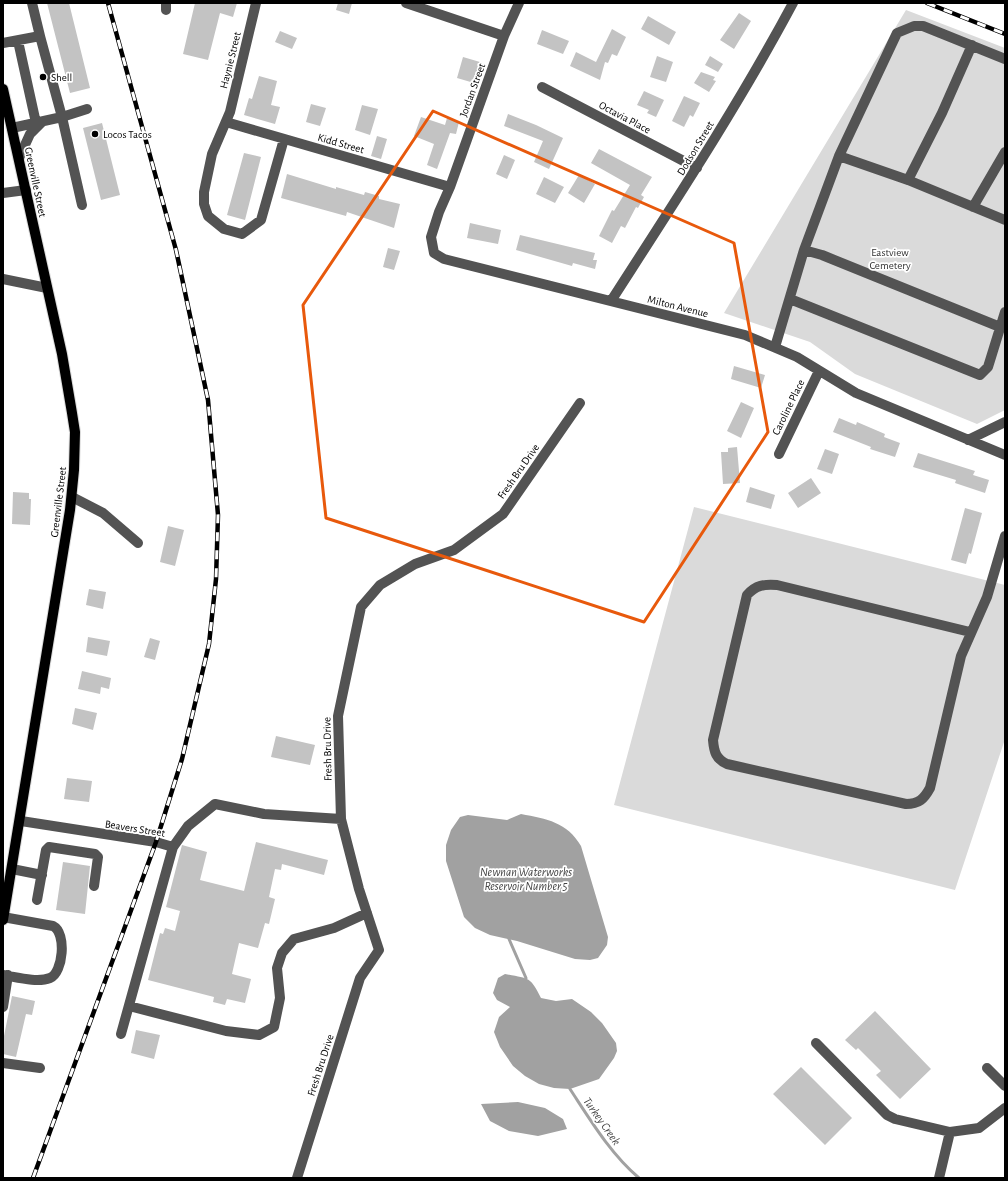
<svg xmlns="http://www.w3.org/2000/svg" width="1008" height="1181" font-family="'Alegreya Sans',sans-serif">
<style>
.green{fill:#dadada}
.water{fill:#a1a1a1}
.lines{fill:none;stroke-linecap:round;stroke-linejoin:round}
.stream{stroke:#a1a1a1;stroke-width:3}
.building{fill:#c3c3c3}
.major-casing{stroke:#dbdbdb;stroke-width:12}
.minor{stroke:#535353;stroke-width:10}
.major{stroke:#000;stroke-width:10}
.rail-casing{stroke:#000;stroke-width:4.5}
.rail{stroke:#fff;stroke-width:3;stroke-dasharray:9;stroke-linecap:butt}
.marked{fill:none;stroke:#e8590c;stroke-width:3;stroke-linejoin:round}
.poi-dot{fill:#000;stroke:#fff;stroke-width:1.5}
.labels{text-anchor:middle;stroke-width:3.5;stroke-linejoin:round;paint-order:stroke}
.street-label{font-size:11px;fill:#000;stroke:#fff}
.poi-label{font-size:11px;fill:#000;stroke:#fff;text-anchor:start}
.park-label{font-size:11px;fill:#313131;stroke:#fff}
.water-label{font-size:12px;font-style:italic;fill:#424242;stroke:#fff}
</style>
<rect width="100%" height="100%" fill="#fff"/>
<path class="green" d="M906 10 1005 48V410L977 424 855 374 810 342 724 313Z
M694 507 1005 585V739L955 890 614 805Z"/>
<path class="water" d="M521 814C547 819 567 822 581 846L608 937 607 945 598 958 590 960 575 959 517 941 490 935 475 928 464 917 446 861V845L451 830 460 817 468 815 507 820Z
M505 974C529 979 530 976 541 998L556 1001 572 999 591 1012 602 1023 616 1043 617 1051 614 1058 599 1079 570 1089 554 1088 539 1084 525 1076 513 1066 500 1047 494 1032 499 1017 510 1007 497 1000 493 993 498 978Z
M518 1102 545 1108 563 1119 567 1129 538 1136 509 1131 490 1121 481 1104Z"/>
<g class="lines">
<path class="stream" d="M509 939 526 978
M570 1089C591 1121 610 1153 639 1178"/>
</g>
<path class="building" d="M47 3H69L90 88 70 93Z
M195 3H237L233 17 220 13 208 60 183 54Z
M338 3H352L349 14 336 10Z
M739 13 751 21 734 49 720 40Z
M648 16 676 32 669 45 641 29Z
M612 29 626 37 617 56 612 54 608 63 605 62 600 80 570 66 576 52 596 62Z
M542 30 569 41 563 54 537 44Z
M280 31 297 38 292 49 275 42Z
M657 56 673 62 666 82 650 77Z
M710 56 723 64 718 72 705 65Z
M463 57 480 62 474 83 457 78Z
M701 72 715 77 713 80 716 81 709 92 694 83Z
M259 76 277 81 271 105 280 107 275 124 244 115 249 98 252 99Z
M644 91 664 100 656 117 647 113 649 110 637 105Z
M684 96 700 103 693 117 690 115 684 127 672 121Z
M311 104 326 108 320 126 306 122Z
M362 105 378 109 370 135 355 130Z
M508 114 536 125 563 138 549 169 534 162 543 141 504 126Z
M421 117 445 125 447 118 459 122 456 134 450 133 437 169 427 165 434 144 414 136Z
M102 123 120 195 101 200 83 128Z
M377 136 387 139 381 159 371 156Z
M599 149 652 177 641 195 644 197 638 208 636 207 625 228 621 226 612 243 599 236 612 210 614 211 630 185 591 163Z
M244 153 261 157 245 220 227 215Z
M504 155 515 160 507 179 496 174Z
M287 174 336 189V187L364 195 365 192 379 196V199L400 204 394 228 347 212 346 216 281 198Z
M579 175 595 184 584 203 568 193Z
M544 177 564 187 555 203 536 194Z
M470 223 501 230 498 244 467 238Z
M520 235 595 253 593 260H597L595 269 573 263 572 266 516 250Z
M388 248 400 251 394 270 383 267Z
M734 366 765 375 761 388 731 379Z
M741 402 754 408 741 438 727 431Z
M839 418 856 425 857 422 885 434 884 437 900 443 895 457 870 449 871 447 833 432Z
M737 447 740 483 723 484 721 452H728V448Z
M825 449 839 454 832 474 817 469Z
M918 453 975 471 973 475 989 480 985 493 955 483 956 480 913 467Z
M811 478 821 493 798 508 788 493Z
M750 487 775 495 771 509 746 502Z
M13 492 29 493V499H31L30 525 12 524Z
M965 508 982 513 971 554 969 553 966 564 951 560Z
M168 526 184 530 175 566 160 562Z
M89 589 106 592 103 609 86 605Z
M88 637 110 641 107 656 86 652Z
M150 638 160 641 155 660 144 657Z
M82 671 111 678 109 689 101 687 100 694 78 689Z
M75 708 97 713 93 730 72 724Z
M276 736 315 745 310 765 271 757Z
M67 778 92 781 89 802 64 799Z
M256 842 328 860 324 875 282 864 281 870 275 869 269 897 275 899 269 924 265 923 258 948 239 943 232 974 251 979 245 1003 227 999 225 1005 213 1002 214 997 148 980 160 933 163 934 165 928 175 931 180 911 166 907 182 845 207 852 200 880 244 891Z
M63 862 90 866 85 914 56 910Z
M12 996 35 1001 32 1015 26 1014 16 1057 3 1054V1041Z
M875 1011 931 1069 900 1099 876 1075 881 1071 858 1048 856 1050 845 1040Z
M136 1030 160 1035 154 1059 131 1053Z
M801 1067 852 1118 825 1145 773 1094Z"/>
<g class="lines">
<defs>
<path id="major" d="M3 89 62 354 72 413 75 432 74 470 70 510 3 920"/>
</defs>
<use href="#major" class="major-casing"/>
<path class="minor" d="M256 3 230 112 212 154 204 192V204L208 216 224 229 242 234 261 220 284 139
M406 3 504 36
M519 3 504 36 450 187 439 212 431 237 434 253 444 259 745 335 797 357 856 393 1005 455
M166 10V3
M40 36 62 117 82 205
M18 41 36 123
M3 43 40 36 32 3
M542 87 697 168
M226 122 450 187
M12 128 62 117 87 109
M839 156 908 180 1005 220
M19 158 30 134 42 122
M908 180 942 113 972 45
M3 193 26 190
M973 207 1005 152
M804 250 822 255 1000 327
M3 279 47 288
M790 299 980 375 988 367 1005 312
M611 301C674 203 738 106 793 3
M775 347 804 250 839 156 897 33 914 26H923L1005 59
M968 440 1005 422
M779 454 819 371
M72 497 103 513 138 543
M970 632 777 585C764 584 756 585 747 595L713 740C714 752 716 759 727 764L906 804C919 804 924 799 930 788L961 656 987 597 1005 536
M21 821 156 842 173 847 121 1034
M173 847 188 826 215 804 264 814 341 819
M12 869 42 875
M37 900 46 850 49 847 95 854 98 857 94 886
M3 975C16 977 37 983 50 978 63 973 67 933 53 926L3 917
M129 1006 226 1031 259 1035 274 1027 280 998 277 968 282 953 294 939 334 928 367 913
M3 1007 8 975
M816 1043 887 1115 895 1119 950 1132 979 1128 1005 1108
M3 1063 40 1068
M987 1068 1005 1086
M297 1178 360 978 379 950 359 889 341 819 338 716 361 607 380 585 415 564 454 550 503 514 580 403
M939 1178 950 1132"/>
<use href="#major" class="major"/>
<defs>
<path id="rail" d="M927 3 1005 34
M33 1178 156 842 182 759 209 644 216 579 218 515 208 400 176 250 108 3"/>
</defs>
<use href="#rail" class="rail-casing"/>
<use href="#rail" class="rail"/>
</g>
<path class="marked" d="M433 111 734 243 768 432 644 622 326 518 303 305Z"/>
<g class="poi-dot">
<circle cx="43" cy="77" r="4"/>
<circle cx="95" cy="134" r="4"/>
</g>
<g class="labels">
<g class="street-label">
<text transform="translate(230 60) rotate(-76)" y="4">Haynie Street</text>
<text transform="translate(472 90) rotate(-70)" y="4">Jordan Street</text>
<text transform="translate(625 117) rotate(28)" y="4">Octavia Place</text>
<text transform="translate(341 143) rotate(16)" y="4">Kidd Street</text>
<text transform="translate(695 148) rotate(-59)" y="4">Dodson Street</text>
<text transform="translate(36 182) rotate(78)" y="4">Greenville Street</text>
<text transform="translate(678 306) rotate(14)" y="4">Milton Avenue</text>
<text transform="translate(788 407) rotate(-64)" y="4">Caroline Place</text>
<text transform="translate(518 471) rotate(-55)" y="4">Fresh Bru Drive</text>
<text transform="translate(58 502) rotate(-83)" y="4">Greenville Street</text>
<text transform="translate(327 749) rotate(-91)" y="4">Fresh Bru Drive</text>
<text transform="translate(135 828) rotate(9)" y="4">Beavers Street</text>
<text transform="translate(320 1065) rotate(-72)" y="4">Fresh Bru Drive</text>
</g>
<g class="poi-label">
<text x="51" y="81">Shell</text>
<text x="103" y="138">Locos Tacos</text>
</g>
<g class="park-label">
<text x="890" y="256">Eastview<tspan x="890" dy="13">Cemetery</tspan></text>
</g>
<g class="water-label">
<text x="526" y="876">Newnan Waterworks<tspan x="526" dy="14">Reservoir Number 5</tspan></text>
<text transform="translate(602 1121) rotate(55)" y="4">Turkey Creek</text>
</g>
</g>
<rect width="1008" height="1181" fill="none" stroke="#000000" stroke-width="8"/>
</svg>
